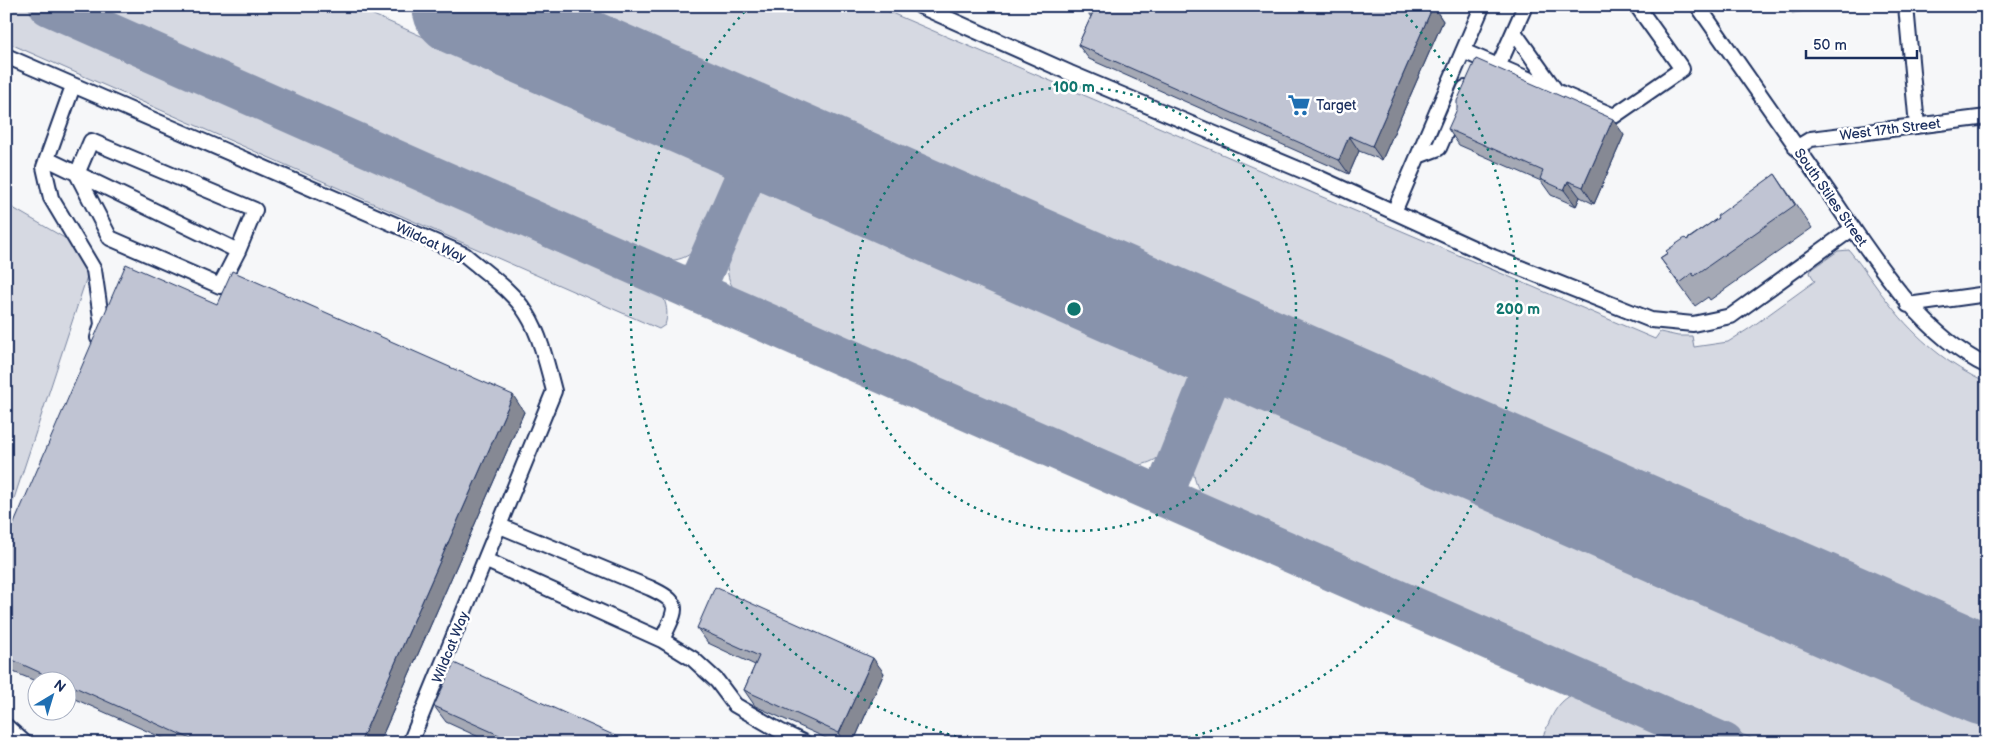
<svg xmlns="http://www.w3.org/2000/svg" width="1993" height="749" font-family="'Balsamiq Sans',sans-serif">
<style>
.green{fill:#d6d9e2;stroke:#7884a0}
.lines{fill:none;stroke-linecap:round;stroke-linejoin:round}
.taxiway{stroke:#8893ac;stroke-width:40}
.runway{stroke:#8893ac;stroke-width:100}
.minor-casing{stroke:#1b2f5e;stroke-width:18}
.minor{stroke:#fff;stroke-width:14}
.wall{fill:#a5a9b5;stroke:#1b2f5e}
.shaded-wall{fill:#868994;stroke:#1b2f5e}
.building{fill:#c0c4d3;stroke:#1b2f5e}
.ring{fill:none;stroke:#0f766e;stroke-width:2.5;stroke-dasharray:2.5 5}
.labels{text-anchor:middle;stroke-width:5;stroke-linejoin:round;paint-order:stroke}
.poi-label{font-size:14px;fill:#1b2f5e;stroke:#fff;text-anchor:start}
.street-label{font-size:14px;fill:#1b2f5e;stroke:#fff}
.centre{fill:#0f766e;stroke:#fff;stroke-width:2.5}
.ring-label{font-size:15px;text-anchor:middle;font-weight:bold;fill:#0f766e;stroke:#fff;stroke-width:5;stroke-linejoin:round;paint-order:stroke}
</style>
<rect width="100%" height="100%" fill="#f6f7f9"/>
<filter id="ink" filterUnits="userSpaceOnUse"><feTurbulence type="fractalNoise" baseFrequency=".02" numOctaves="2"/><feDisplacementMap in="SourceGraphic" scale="10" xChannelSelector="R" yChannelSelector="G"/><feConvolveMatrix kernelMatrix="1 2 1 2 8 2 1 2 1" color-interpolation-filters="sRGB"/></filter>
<g filter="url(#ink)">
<path class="green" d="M6 6H23L647 279C662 289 671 307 665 325L659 329 6 42Z
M85 6H353L726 170 729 180 727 188 700 245C689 258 675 263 658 259Z
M563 6H875L1655 339 1660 332 1678 336H1692L1694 347 1728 342 1750 328 1815 281 1810 273 1811 270 1838 251 1849 250C1864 268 1876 288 1891 306 1916 338 1949 366 1987 383V631Z
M760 185 1193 375 1196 380 1194 390 1167 449C1157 462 1143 466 1127 466L739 295C710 267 742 219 755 189Z
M6 204 94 255 6 523Z
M1229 390 1987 723V743H1762L1206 501C1196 488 1192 475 1193 459L1220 398 1223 392Z
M1588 690 1690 736 1705 743H1540C1552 717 1556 695 1588 690Z"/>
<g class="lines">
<path class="taxiway" d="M49 6 428 174 1724 743
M695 291 762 138
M1163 496 1225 341"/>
<path class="runway" d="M462 6 1987 676"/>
<defs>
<path id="minor" d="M920 6 1070 73 1315 176 1493 257 1651 320 1693 324 1731 316 1853 228
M1698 6C1740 66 1782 126 1824 186 1868 249 1916 332 1987 366
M1906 6 1917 126
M1514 32 1556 91
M1463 51 1614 116 1682 69 1637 6
M6 56 465 255C486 273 512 290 527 314 540 334 548 368 554 391L410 743
M1498 67 1525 6
M73 86 44 167 51 198 94 270 102 324 98 338
M1796 148 1811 139 1987 117
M1418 156 1439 148 1465 88
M47 159 238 251 255 210 91 141 77 174 110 238 220 286 238 251
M1394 212 1482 7
M1908 305 1987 294
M500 526 650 588C685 604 675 610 662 640
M485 560 662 640 693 659 717 681 735 705 780 731 805 743
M6 726 25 743"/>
</defs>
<use href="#minor" class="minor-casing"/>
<use href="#minor" class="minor"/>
</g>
<path class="wall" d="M1083 6H1433L1443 21 1382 160 1359 151 1349 174 1089 59 1078 45 1091 17Z
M1787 6H1844L1792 13Z
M1448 129 1624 135 1594 204 1580 197 1576 206 1551 195 1541 181 1459 145Z
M1775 174 1812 228 1710 300 1708 297 1695 306 1660 258 1718 218Z
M217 304 524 412 379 743H174L68 696V682H38L6 669V542Z
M697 628 884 673 853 743H837L755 706 744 690 755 665 708 643Z
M434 706 631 743H492L446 722Z"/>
<path class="shaded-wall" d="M1433 6 1443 21 1382 160 1372 146Z
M1613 119 1624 135 1594 204 1583 187Z
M1349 136 1359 151 1349 174 1339 160Z
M1568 181 1580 197 1576 206 1564 190Z
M513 395 524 412 379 743H360Z
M873 658 884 673 853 743H846L839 733Z"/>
<path class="building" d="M1091 6H1433L1372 146 1349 136 1339 160 1078 45 1095 8Z
M1476 59 1613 119 1583 187 1568 181 1564 190 1540 179 1543 171 1448 129 1457 109V101Z
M1775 174 1795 205 1694 276 1692 273 1679 283 1660 258 1668 253 1666 251 1685 238 1687 240 1718 218 1717 216Z
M126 264 217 304 232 271 513 395 360 743H200L68 684V682H61L6 657V542Z
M715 587 873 658 839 733 744 690 759 656 697 628Z
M454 663 631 743H517L434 706Z"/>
</g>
<g class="ring">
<circle cx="1074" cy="309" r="222"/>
<path d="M978 742A444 444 0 0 1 747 9M1401 9A444 444 0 0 1 1170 742"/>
</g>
<defs>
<symbol id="supermarket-bare" viewBox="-9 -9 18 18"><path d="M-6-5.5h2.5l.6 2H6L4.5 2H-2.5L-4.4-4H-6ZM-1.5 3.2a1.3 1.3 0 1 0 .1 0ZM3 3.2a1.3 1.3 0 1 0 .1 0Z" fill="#1f6fb2" stroke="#fff" stroke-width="2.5" paint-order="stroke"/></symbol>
</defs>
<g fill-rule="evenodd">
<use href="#supermarket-bare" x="1283" y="89" width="32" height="32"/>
</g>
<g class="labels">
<g class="poi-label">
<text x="1316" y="110">Target</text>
</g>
<g class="street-label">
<text transform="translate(1890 129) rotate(-7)" y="5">West 17th Street</text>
<text transform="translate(1831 197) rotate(55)" y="5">South Stiles Street</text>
<text transform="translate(431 242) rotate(25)" y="5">Wildcat Way</text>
<text transform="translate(450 647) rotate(-68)" y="5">Wildcat Way</text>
</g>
</g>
<circle cx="1074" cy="309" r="8" class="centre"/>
<g class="ring-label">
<text x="1074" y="92">100 m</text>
<text x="1518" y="314">200 m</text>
</g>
<rect width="1993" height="749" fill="none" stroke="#fff" stroke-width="25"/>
<rect x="12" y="12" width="1968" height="724" fill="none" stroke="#1b2f5e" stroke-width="2" filter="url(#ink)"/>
<g transform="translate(52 696) rotate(38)"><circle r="24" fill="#ffffff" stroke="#a4acbf"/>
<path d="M0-4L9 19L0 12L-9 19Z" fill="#1f6fb2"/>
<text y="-8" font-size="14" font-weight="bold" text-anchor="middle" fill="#1b2f5e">N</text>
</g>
<path d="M1806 50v8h111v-8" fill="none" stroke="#1b2f5e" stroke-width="2.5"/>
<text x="1813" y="50" font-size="15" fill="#1b2f5e" stroke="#ffffff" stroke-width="4" paint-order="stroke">50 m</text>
</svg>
